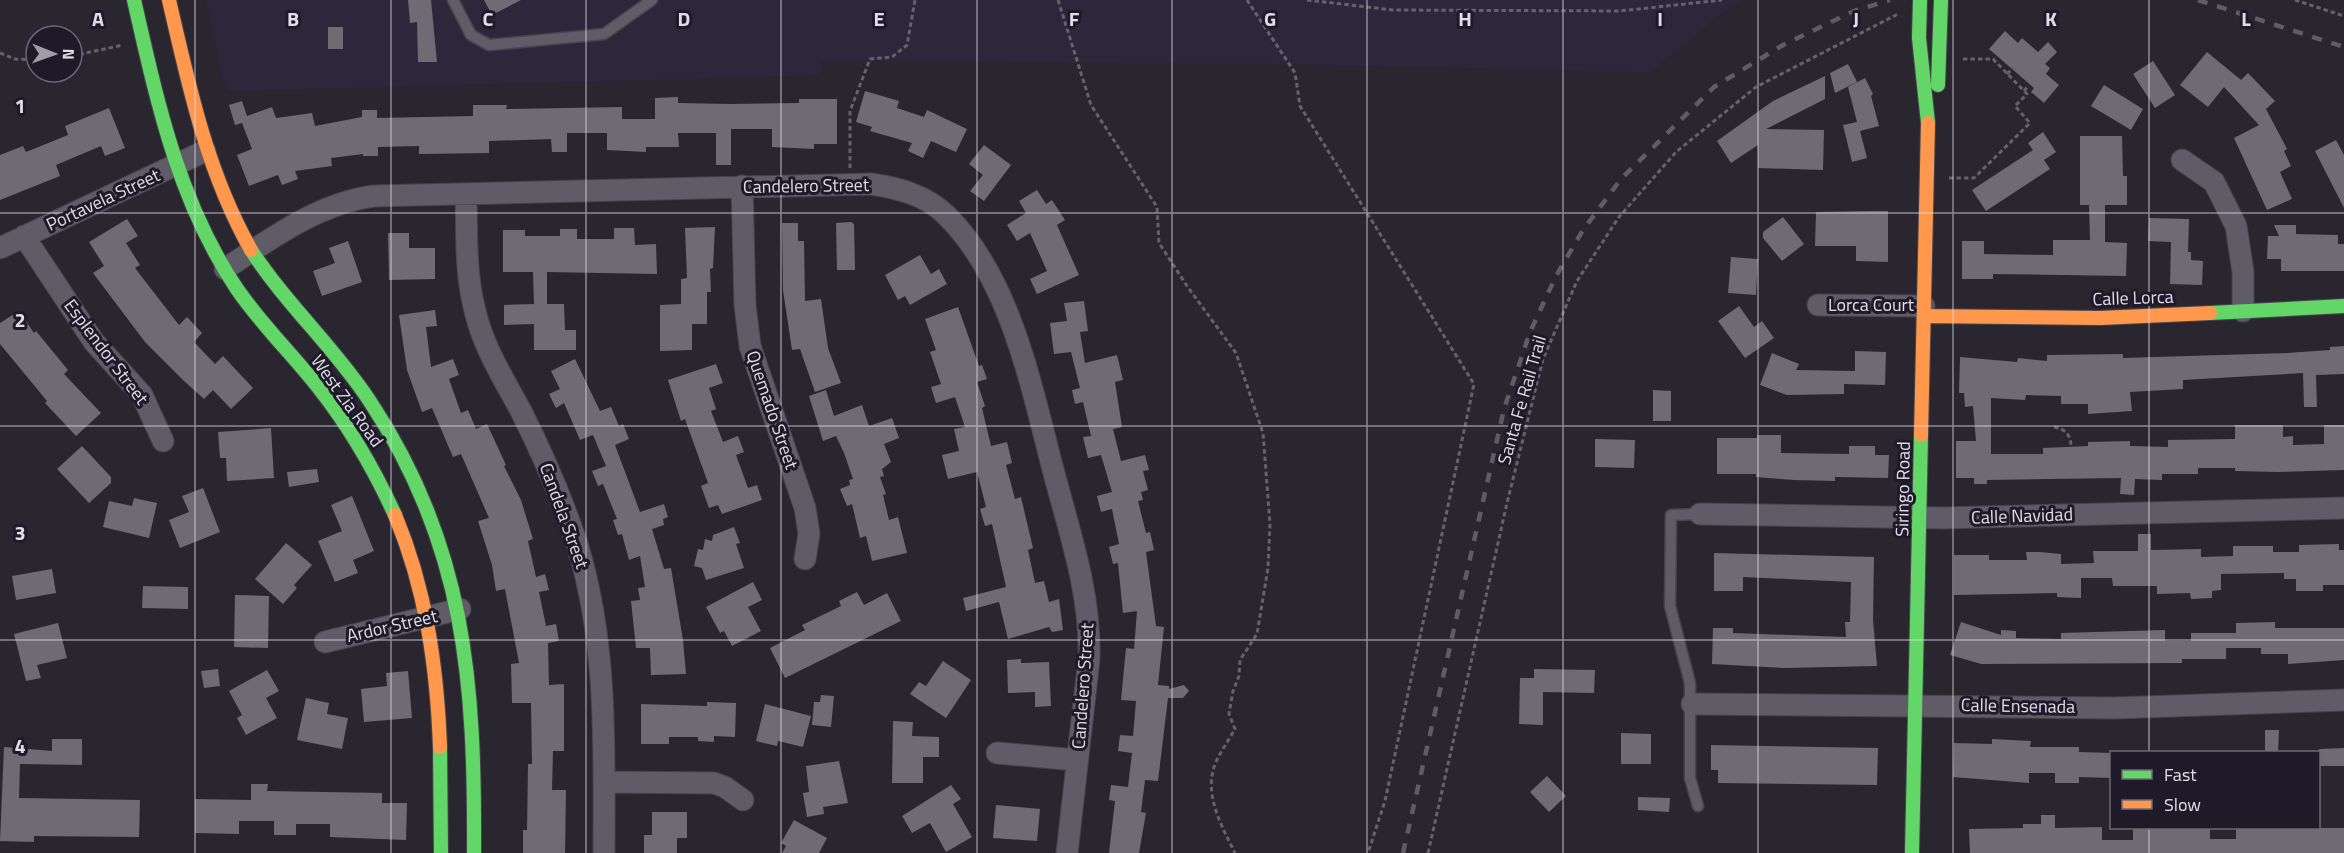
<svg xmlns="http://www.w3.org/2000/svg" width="2344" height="853" font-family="'Titillium Web',sans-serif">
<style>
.built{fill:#2e273b}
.building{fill:#6e6b74}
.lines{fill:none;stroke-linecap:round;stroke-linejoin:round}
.lane-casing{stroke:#47444d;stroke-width:13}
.street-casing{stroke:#47444d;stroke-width:23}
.fast-casing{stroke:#47444d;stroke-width:16}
.slow-casing{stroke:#47444d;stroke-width:16}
.path{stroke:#65626b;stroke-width:3;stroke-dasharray:4.5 3;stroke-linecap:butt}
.lane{stroke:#605c67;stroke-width:10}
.street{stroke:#605c67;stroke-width:21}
.fast{stroke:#63d668;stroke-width:14}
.slow{stroke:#ff974d;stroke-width:14}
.rail{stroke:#605c66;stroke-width:4.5;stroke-dasharray:10 10;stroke-linecap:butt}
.grid{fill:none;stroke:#e0dde8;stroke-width:1.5;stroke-opacity:0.55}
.labels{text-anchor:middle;stroke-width:6;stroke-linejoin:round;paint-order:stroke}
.street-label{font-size:18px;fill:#e0dde8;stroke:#1f1a29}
.grid-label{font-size:20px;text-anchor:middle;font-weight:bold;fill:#e0dde8;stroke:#1f1a29;stroke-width:6;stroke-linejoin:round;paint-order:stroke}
</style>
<rect width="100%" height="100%" fill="#2a2630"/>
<path class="built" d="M206 0H1743L1733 4 1651 72 1253 63 821 61V75L226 91Z"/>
<path class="building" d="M408 0H431L437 62H418L417 22 410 23Z
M484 0H521L492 15Z
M328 27H343V49H328Z
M2005 31 2018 43 2022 38 2038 52 2048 42 2057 52 2045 64 2050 68 2046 74 2059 85 2044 103 2031 92 2034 88 1989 49Z
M2207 52 2241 80 2248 73 2275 101 2266 109 2287 149 2284 151 2291 166 2280 172 2292 199 2267 210 2234 138 2259 125 2224 87 2208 107 2180 85Z
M2153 61 2175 95 2155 108 2133 74Z
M1848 64 1857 82 1835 93 1830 73Z
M1825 76V99L1766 129 1824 130 1823 170 1758 168V145L1731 163 1717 141 1773 101Z
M1865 78 1873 94 1871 96 1879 126 1860 131 1867 158 1852 162 1843 125 1857 122 1848 87Z
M2104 85 2143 109 2131 130 2091 106Z
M865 91 899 101 897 108 924 117 927 110 967 129 956 152 931 141 923 158 908 151 912 143 870 131 872 127 856 122Z
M678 97V103L731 104 799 103V99H837V144H814V149L772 147V129H731V165H716V133H678L679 147H646V152L607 150V133H567V152H552L551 139 489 141V153L419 154V146L378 147V156H363V154L331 158 332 166 295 171 298 179 282 185 278 175 249 186 237 155 252 149 242 123 235 125 229 105 242 101 247 116 272 107 276 118 312 113 315 126 362 117V110H377V118L473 116V105H507L506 109 622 107V119H655V98Z
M109 108 125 148 105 156 101 146 56 165 60 176 0 200V155L23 146 26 152 68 135 65 126Z
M2043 132 2056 152 2044 160 2050 169 1986 211 1972 190 2033 150 2028 143Z
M2080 136H2122L2123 176H2127V205H2105V242L2127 243 2126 276 1993 274V279H1962V241H1984V254L2053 255V240H2090L2089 205H2080Z
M2336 140 2344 155V208L2315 151Z
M984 145 1011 165 984 201 970 191 983 175 969 164Z
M1037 190 1046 204 1052 200 1065 220 1057 225 1079 275 1037 294 1030 279 1047 271 1030 233 1017 241 1007 225 1026 213 1019 201Z
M1869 211H1888V262L1856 261V246H1815L1816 212Z
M1783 217 1804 244 1782 261 1763 238V232Z
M2149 218 2189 219 2188 252H2191V260L2203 261 2202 285 2170 284 2171 242 2148 241Z
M127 219 138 236 126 243 140 265 135 268 179 325 187 317 202 333 194 342 215 364 223 356 253 388 231 409 213 390 204 399 184 381 145 342 93 273 104 266 89 242Z
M851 222 854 224 855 270H837L836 223Z
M782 223H798V241H804L805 301 821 299 828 348 841 383 815 392 800 349 792 350 783 290Z
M2274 225H2296V234L2338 235V244H2344V271H2281V259H2267L2268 236H2279Z
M715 227 713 268 710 269 711 292H707V324H692V350L660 351V305L681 304V279L687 278 685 228Z
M614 228H634L635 245 656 244 657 274 547 272V304H564L565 330H576V350H534V324L504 325V305L534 304 533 272H503V230H525V236H560V229H577V239H614Z
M388 233H409V248H435V279L389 280Z
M348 241 362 282 322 296 313 271 335 263 329 248Z
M920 255 931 274 939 269 947 284 910 305 905 296 898 300 885 275Z
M1731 257 1758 259 1756 295 1728 293Z
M1084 301 1088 331 1080 332 1085 363 1117 355 1123 380 1115 382 1122 427 1113 429 1121 461 1145 455 1149 470 1143 471 1148 490 1141 492 1143 500 1138 501 1146 533 1150 532 1154 550 1146 552 1156 626 1164 627 1158 685 1169 686V689L1184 685 1189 691 1183 698H1168L1158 781 1145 780 1141 812 1146 813 1139 853H1109L1115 801 1109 800 1111 785 1128 787 1132 753 1118 751 1120 735 1133 736 1136 701 1121 700 1126 648 1134 649 1137 611 1123 613 1118 563 1113 564 1109 547 1119 544 1112 509 1101 512 1097 496 1112 492 1101 455 1088 458 1083 437 1091 436 1083 402 1075 404 1072 390 1080 388 1071 352 1054 354 1050 323 1067 321 1064 303Z
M1739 306 1754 327 1762 321 1774 338 1745 358 1718 321Z
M958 307 979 366 982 365 987 379 977 382 985 406 982 408 991 446 1007 442 1012 463 1006 465 1015 499 1021 497 1024 510 1033 548 1028 550 1035 583 1044 581 1049 602 1059 599 1063 630 1052 632 1049 627 1008 639 999 602 966 611 963 598 1006 587 992 524 985 526 980 509 986 507 977 472 948 479 942 455 959 451 954 429 965 427 955 397 936 403 931 387 941 384 930 352 936 350 925 319Z
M435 310 437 326 426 327 431 367 453 359 459 375 449 379 461 413 468 410 476 429 487 424 506 465 504 466 521 500 533 539 528 541 536 577 545 574 549 590 539 592 546 626 556 624 559 641 548 643 549 685 564 684V751H553L552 790H566L565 853H523V830H527L528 764H532L531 703H512L511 664 519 663 505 589 496 591 492 565 478 521 489 518 461 454 453 457 432 408 422 412 407 370 399 315Z
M19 311 34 333 36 331 68 370 64 374 101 413 76 436 45 403 47 401 0 344V323Z
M2344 346V374L2316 375 2317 407H2304L2303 373 2183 380V389L2130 392 2132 411 2088 414V404H2061V396L2026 395 2025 400 1991 398V454H2043V448L2088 446V442L2130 441V446L2168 447V440L2235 439V425H2283V437L2293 436V445L2324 444V425H2344V470L2277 472 2235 471V468H2198V474H2162V480L2135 479 2134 495 2120 494 2121 478 1987 480V484H1974V478H1956V441H1976L1973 406 1965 407 1964 393H1959L1960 357 2017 362 2018 358 2047 361V355L2123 354V358L2287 353 2330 350V347Z
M1855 351 1886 352 1885 385 1844 384V394L1787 395 1760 385 1772 353 1799 364 1796 370 1855 371Z
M575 359 600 411 611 407 619 426 623 424 629 439 615 445 640 512 664 504 668 517 663 519 664 525 652 529 664 569 671 568 683 640 686 674 651 675 650 648H636L631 601 640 600 638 588 645 587 640 556 629 560 622 534 618 535 613 520 617 519 603 484 598 486 592 471 606 466 593 435 580 440 564 403 556 408 549 394 560 389 551 371Z
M716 364 723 383 709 388 716 409 711 411 723 442 738 436 744 452 736 455 748 488 757 485 762 500 722 514 718 505 709 508 701 486 708 483 685 419 681 421 668 380Z
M826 390 834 416 862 405 869 426 892 418 899 438 884 444 891 462 882 469 884 476 880 477 886 494 883 495 889 520 898 517 907 553 872 561 866 536 860 538 852 504 847 506 840 489 850 485 849 480 853 479 844 453 836 436 823 441 809 396Z
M1653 390 1671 391V421H1653Z
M271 428 274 478 227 481 226 458H220L218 432Z
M1757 435H1781V453L1849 454V446H1875V455H1889L1888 478 1835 477V481L1794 480 1756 477V474H1717V438H1757Z
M1595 439 1635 440 1634 468 1595 467Z
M82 446 111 477V483L89 503 57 469Z
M317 469 319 482 289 487 287 472Z
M203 488 220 532 180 548 169 520 189 512 182 496Z
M352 496 374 551 353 560 358 573 335 582 318 541 342 531 331 505Z
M134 498 157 503 149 538 103 527 109 501 132 506Z
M734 527 740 543 736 544 744 568 706 580 702 568 694 566 698 549 703 550 705 539 712 541 713 535Z
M2138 534H2151V550L2201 549V557L2233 556V546H2273V552H2299V545L2339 544V550H2344V585H2323V591H2296V579H2284V573L2221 574V590L2212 591V598L2191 599 2190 593 2157 594V586H2113L2112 578H2081V598L2057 597V593L1954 595V555H1989V560H2027L2026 552H2040L2061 554V564L2094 563 2093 551H2138Z
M286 543 312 565 294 585 297 588 283 604 255 579Z
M1714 553 1874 557 1873 620 1877 666 1784 668 1712 664 1713 628H1733V633L1846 637 1845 622H1850L1851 582 1743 577V591H1714Z
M52 569 56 593 16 600 12 576Z
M753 582 762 600 748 607 761 631 732 646 724 631 720 633 706 607Z
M143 586 188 587V609L142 608Z
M857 592 864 605 887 593 901 621 785 678 770 648 805 630 802 625 841 606 839 601Z
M235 595 269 596 268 648 234 647Z
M1961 622 2001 635V630L2016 631V638L2061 639V633L2165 630V641H2191V633H2236V623L2275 622V628H2344V660L2288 664V654H2261V648H2226V659H2182V663L1981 664 1950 655Z
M58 623 67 658 37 665 41 678 26 681 14 634Z
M1021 659V663L1049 662 1051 706 1035 707V692L1008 693 1007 660Z
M943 661 971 680 946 718 910 694 919 682 926 686Z
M218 669 220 686 204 688 201 671Z
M1534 669 1595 670 1594 693 1543 692V725L1519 724 1520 678H1534Z
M267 670 279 691 266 698 277 718 246 735 237 718 242 715 229 691Z
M408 671 412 718 364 722 361 689 387 686 386 673Z
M821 695 834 696 831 727 812 725 814 702H820Z
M306 698 329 703 327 714 348 718 342 749 297 740Z
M707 702 736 703 735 737 714 736V742L698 741V737H669V744H641V704L707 706Z
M765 704 811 716 803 747 778 741 777 746 756 741Z
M893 721 913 722 912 736 939 737V757H923V783H892Z
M2265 730H2279L2278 753H2265Z
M1621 733 1651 734V764H1621Z
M52 739H82V765L20 764 19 798 140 800 139 837 34 836V842L0 841 4 747 52 751Z
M1992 739 2031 741 2030 747H2079V752L2112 753V778L2079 777V783H2055V773H2029V783L1953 777 1954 743 1992 744Z
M1711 745 1878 748 1877 785 1718 783V770H1711Z
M2344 748V766H2319V749Z
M839 761 848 803 823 807 824 814 807 817 803 793 809 792 806 766Z
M1547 776 1566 796 1549 812 1530 792Z
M251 784H268L267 791 382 793V803H407L406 840 330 837V824H296V835H274V821H239V834L195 833V799L251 800Z
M951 785 961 799 953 804 972 837 946 852 930 823 912 833 902 816Z
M1638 797 1670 798 1669 812 1638 810Z
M996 805 1040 809 1037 841 993 838Z
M652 812H687V838H677V853H644V835H652Z
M2041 815H2055V828L2102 827V840H2133V828H2210V839H2236V828H2344V853H1970L1969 829 2023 828V824H2041Z
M794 820 827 838 819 853H782L786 846 781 843Z"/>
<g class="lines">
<defs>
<path id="lane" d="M453 0 471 35 489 45 604 34 652 0
M1698 806 1690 778V683L1670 606 1671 515 1700 514"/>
<path id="street" d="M2182 160 2214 182 2236 226 2243 272V311
M742 186 745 305 750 346 805 508 809 534 805 559
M466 194C467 232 465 273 475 311 484 349 504 379 522 413 544 457 563 501 578 547 608 647 604 750 604 853
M24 236 94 342 142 395 163 441
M0 248 205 151
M225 269C270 239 319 203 374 196L871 184C898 188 926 195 946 215 1012 279 1032 391 1055 477 1071 537 1091 596 1089 659L1067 853
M1818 305 1924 306
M1700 514 1943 518 2344 508
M325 642 460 609
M1692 704 2115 708 2344 700
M997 753 1077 760
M604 782 714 783 725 787 743 800"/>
<path id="fast" d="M134 0C157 101 178 201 237 289 261 324 292 354 318 387 349 426 374 469 395 515
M1920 0 1919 38 1928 123
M1938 85 1941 0
M251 250C286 304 334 347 369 400 466 545 475 685 474 853
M2210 313 2344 306
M440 747 441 853
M1912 853 1921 435"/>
<path id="slow" d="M169 0C189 87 207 172 251 250
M1924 316 2100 318 2210 313
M1921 435 1928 123
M395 515C426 589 437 667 440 747"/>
</defs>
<use href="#lane" class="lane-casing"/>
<use href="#street" class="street-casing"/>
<use href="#fast" class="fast-casing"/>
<use href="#slow" class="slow-casing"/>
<path class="path" d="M1058 0 1091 105 1157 207 1159 243 1187 286 1236 353 1263 433 1270 524 1268 568 1257 634 1240 660 1239 676 1233 691 1229 714 1235 729C1228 742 1216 757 1213 771 1206 799 1223 829 1235 853
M1247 0 1295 73 1300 106 1474 384 1385 801 1368 853
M1307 0 1393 10 1620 11 1722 0
M2295 0 2344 16
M0 53 15 59 36 60
M72 56 123 45
M2007 74 2014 67
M2024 91 2028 86
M850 168V111L870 59 892 57 907 45 915 0
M1949 178H1974L2030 123 2015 106 2027 94 1993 59H1962
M2054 427C2065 429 2071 435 2071 446
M1428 853 1507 503 1543 359 1577 281 1619 217 1676 152 1756 87 1898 14"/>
<use href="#lane" class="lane"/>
<use href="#street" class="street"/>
<use href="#fast" class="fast"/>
<use href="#slow" class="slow"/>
<path class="rail" d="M2198 0 2344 47
M1403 853 1504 409 1530 332 1556 276 1583 230 1621 179 1714 87 1783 45 1854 11 1890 0"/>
</g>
<path class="grid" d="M195 0V853M391 0V853M586 0V853M781 0V853M977 0V853M1172 0V853M1367 0V853M1563 0V853M1758 0V853M1953 0V853M2149 0V752M0 213H2344M0 426H2344M0 640H2344M2149 828V853"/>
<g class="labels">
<g class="street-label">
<text transform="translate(806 186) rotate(-1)" y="6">Candelero Street</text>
<text transform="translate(103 200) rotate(-25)" y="6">Portavela Street</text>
<text transform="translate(2133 298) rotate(-2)" y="6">Calle Lorca</text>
<text x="1871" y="311">Lorca Court</text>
<text transform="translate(106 352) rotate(53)" y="6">Esplendor Street</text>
<text transform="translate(1522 400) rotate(-74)" y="6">Santa Fe Rail Trail</text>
<text transform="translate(347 401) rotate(54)" y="6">West Zia Road</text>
<text transform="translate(772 410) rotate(71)" y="6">Quemado Street</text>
<text transform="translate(1903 489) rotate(-89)" y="6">Siringo Road</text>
<text transform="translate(564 516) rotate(70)" y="6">Candela Street</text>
<text transform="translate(2022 516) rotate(-2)" y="6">Calle Navidad</text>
<text transform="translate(392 626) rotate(-13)" y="6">Ardor Street</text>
<text transform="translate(1083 686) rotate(-86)" y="6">Candelero Street</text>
<text transform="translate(2018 706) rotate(1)" y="6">Calle Ensenada</text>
</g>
</g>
<g class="grid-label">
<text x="98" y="26">A</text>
<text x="293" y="26">B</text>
<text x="488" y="26">C</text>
<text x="684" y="26">D</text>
<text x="879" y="26">E</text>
<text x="1074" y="26">F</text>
<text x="1270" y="26">G</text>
<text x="1465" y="26">H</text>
<text x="1660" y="26">I</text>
<text x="1856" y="26">J</text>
<text x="2051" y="26">K</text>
<text x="2246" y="26">L</text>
<text x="20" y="113">1</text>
<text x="20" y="327">2</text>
<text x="20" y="540">3</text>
<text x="20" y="753">4</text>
</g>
<rect x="2110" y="751" width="210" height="78" fill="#1f1a29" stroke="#6c6875" stroke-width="1.5"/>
<rect x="2122" y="770" width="30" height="9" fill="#63d668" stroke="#6c6875" stroke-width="1.5"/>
<text x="2164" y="781" font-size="18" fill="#e0dde8">Fast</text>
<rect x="2122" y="800" width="30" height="9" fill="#ff974d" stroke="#6c6875" stroke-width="1.5"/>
<text x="2164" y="811" font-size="18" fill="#e0dde8">Slow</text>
<g transform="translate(54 54) rotate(91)"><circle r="28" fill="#1f1a29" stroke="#6c6875" stroke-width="1.5"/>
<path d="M0-4.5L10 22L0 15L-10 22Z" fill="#a09da8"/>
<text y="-9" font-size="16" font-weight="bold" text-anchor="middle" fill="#e0dde8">N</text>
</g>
</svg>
